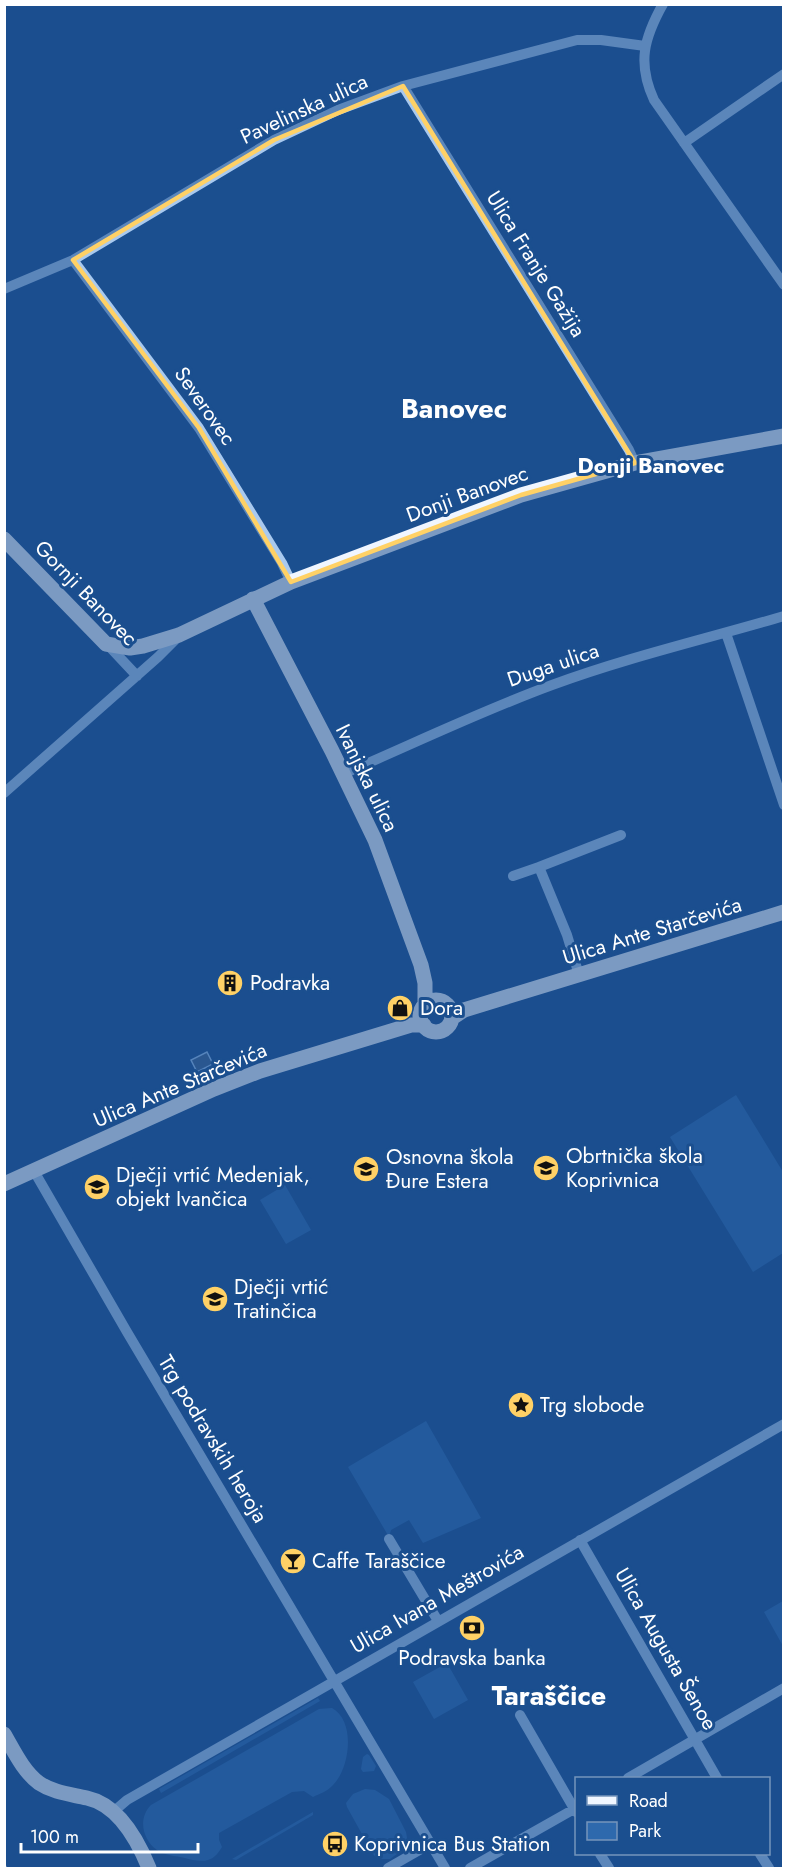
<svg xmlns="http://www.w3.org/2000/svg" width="788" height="1873" font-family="Jost,sans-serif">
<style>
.green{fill:#2e69ad}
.water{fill:#3c6290;stroke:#9cc4f0;stroke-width:1.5}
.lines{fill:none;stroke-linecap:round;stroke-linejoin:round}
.minor{stroke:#a9c9ee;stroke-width:10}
.major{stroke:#f0f6ff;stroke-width:15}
.rail{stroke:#fff;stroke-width:4;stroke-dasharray:10 4.5;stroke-linecap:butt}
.marked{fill:none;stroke:#ffd166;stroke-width:4.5;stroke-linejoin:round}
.labels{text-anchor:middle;stroke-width:6;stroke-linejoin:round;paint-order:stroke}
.street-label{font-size:21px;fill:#fff;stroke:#1b4f8f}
.poi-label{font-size:21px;fill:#fff;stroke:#1b4f8f;text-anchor:start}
.neighbourhood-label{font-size:22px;font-weight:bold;fill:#fff;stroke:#1b4f8f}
.district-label{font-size:27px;font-weight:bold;fill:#fff;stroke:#1b4f8f}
</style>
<rect width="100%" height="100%" fill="#1b4f8f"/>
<path class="green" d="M736 1095 783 1172V1253L753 1272 670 1137Z
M285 1185 311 1230 286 1244 260 1200Z
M426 1421 481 1518 423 1543 409 1520 391 1530 389 1537 348 1467Z
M783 1601V1646L764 1612Z
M447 1663 468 1700 434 1719 413 1682Z
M318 1698 320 1701 161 1793 159 1789Z
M332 1708C356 1721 350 1768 333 1785 328 1791 319 1794 313 1797L304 1791 292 1792 219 1833V1840L222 1847C218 1853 215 1858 208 1860 202 1862 191 1860 185 1858 176 1856 164 1855 157 1850 142 1839 138 1818 151 1805L319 1709Z
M367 1754 369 1755 376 1766 374 1771 363 1772 361 1769 363 1757Z
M365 1789 375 1790 389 1799 406 1832 407 1838 401 1851 390 1859H378L373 1854 347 1807 346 1803 353 1794Z
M313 1812V1815L236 1860 232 1859Z"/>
<path class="water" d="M207 1052 213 1064 197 1072 191 1060Z"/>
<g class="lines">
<path class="minor" d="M663 4C644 38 637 63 654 100L784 285
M403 86 629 450 635 463
M684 143 784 74
M73 260 199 428 282 563 291 582
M4 289 73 260 274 140 338 110 403 86 577 40H601L645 46
M726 633 784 805
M107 644 137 676
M343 774C413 744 481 711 552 685 628 657 706 639 784 616
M4 793 158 657 178 637
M513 876 539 867
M579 975 567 935 539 867 621 835
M34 1171 127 1332 445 1868
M389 1539 438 1621
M580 1540 717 1778
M520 1715 576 1812
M628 1778 784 1688
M113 1812 127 1800 784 1424
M600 1854 609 1868
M760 1854 769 1868
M388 1868 430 1844
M470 1868 576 1808"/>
<path class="major" d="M4 539 106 644 130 648 143 646 179 635 291 582 521 495 635 463 784 436
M253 599 332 751 375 840 421 965 425 983V1005
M420 1016a16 16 0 1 1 32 0a16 16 0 1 1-32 0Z
M452 1018 464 1010 784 912
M4 1184 214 1089 260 1071 411 1025H424
M4 1734C14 1751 23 1771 39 1783 54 1793 70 1794 87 1798 119 1805 138 1841 149 1868"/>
<path class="rail" d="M4 1866 5 1868"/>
</g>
<path d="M0 0H788V1873H0ZM403 86 635 463 521 495 291 582 199 428 73 260 274 140Z" fill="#1b4f8f" fill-opacity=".55" fill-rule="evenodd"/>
<path class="marked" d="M403 86 635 463 521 495 291 582 199 428 73 260 274 140Z"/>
<defs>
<symbol id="building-disc" viewBox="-11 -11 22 22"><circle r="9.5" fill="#ffd166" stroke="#1b4f8f"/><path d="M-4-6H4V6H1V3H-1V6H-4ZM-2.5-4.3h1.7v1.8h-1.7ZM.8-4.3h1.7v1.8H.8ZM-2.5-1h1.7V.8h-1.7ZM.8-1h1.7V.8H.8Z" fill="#111"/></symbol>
<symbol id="shop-disc" viewBox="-11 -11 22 22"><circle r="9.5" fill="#ffd166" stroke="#1b4f8f"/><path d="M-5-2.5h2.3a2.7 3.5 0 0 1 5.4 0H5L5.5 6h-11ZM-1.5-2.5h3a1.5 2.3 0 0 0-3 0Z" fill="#111"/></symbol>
<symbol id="school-disc" viewBox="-11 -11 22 22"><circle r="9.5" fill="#ffd166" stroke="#1b4f8f"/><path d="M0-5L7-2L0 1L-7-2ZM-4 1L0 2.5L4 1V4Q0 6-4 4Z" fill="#111"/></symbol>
<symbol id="sight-disc" viewBox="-11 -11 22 22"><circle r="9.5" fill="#ffd166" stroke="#1b4f8f"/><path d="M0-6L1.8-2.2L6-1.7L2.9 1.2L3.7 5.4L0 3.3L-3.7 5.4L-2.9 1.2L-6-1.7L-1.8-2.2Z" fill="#111"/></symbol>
<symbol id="bar-disc" viewBox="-11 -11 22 22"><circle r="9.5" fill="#ffd166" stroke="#1b4f8f"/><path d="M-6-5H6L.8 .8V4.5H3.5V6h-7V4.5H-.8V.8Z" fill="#111"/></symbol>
<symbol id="bank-disc" viewBox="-11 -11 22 22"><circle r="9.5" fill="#ffd166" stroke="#1b4f8f"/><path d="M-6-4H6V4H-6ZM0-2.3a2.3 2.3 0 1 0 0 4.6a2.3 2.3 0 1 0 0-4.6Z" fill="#111"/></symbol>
<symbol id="bus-disc" viewBox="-11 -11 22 22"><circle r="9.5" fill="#ffd166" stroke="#1b4f8f"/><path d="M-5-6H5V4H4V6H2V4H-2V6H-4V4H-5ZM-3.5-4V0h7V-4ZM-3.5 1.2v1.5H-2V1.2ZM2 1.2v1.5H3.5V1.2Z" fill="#111"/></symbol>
</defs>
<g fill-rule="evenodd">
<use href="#building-disc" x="215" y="968" width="30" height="30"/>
<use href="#shop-disc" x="385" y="993" width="30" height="30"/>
<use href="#school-disc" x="531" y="1153" width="30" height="30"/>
<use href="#school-disc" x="351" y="1154" width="30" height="30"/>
<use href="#school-disc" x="82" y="1172" width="30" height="30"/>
<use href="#school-disc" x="200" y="1284" width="30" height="30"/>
<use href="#sight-disc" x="506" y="1390" width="30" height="30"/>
<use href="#bar-disc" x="278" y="1546" width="30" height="30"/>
<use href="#bank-disc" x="457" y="1613" width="30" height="30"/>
<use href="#bus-disc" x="320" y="1829" width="30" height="30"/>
</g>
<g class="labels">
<g class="street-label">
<text transform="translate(304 109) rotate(-25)" y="7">Pavelinska ulica</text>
<text transform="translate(536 264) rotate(58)" y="7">Ulica Franje Gažija</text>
<text transform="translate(205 406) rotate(55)" y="7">Severovec</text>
<text transform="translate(467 494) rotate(-20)" y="7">Donji Banovec</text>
<text transform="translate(86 593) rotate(46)" y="7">Gornji Banovec</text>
<text transform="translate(553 665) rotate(-19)" y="7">Duga ulica</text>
<text transform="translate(367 778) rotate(64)" y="7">Ivanjska ulica</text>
<text transform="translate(652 931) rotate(-17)" y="7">Ulica Ante Starčevića</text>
<text transform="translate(180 1085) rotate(-23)" y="7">Ulica Ante Starčevića</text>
<text transform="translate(213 1439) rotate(59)" y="7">Trg podravskih heroja</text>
<text transform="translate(437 1599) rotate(-30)" y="7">Ulica Ivana Meštrovića</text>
<text transform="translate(666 1649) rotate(60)" y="7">Ulica Augusta Šenoe</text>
</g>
<g class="poi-label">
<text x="250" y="990">Podravka</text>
<text x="420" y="1015">Dora</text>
<text x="566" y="1163">Obrtnička škola<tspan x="566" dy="24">Koprivnica</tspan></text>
<text x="386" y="1164">Osnovna škola<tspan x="386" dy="24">Đure Estera</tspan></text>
<text x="116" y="1182">Dječji vrtić Medenjak,<tspan x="116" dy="24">objekt Ivančica</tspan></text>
<text x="234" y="1294">Dječji vrtić<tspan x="234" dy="24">Tratinčica</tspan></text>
<text x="540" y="1412">Trg slobode</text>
<text x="312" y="1568">Caffe Taraščice</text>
<text x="472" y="1665" text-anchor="middle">Podravska banka</text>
<text x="354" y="1851">Koprivnica Bus Station</text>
</g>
<g class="neighbourhood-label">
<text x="651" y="473">Donji Banovec</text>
</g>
<g class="district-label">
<text x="454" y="418">Banovec</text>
<text x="549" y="1705">Taraščice</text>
</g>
</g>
<rect width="788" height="1873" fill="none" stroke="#ffffff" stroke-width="12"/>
<rect x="575" y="1777" width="195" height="78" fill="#1b4f8f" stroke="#7695bc" stroke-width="1.5"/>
<rect x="587" y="1796" width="30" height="9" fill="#f0f6ff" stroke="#7695bc" stroke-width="1.5"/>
<text x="629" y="1807" font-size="18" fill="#ffffff">Road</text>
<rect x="587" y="1822" width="30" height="18" fill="#2e69ad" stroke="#7695bc" stroke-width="1.5"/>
<text x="629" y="1837" font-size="18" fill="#ffffff">Park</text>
<path d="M21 1843v9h177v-9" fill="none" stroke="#ffffff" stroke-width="3"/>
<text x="30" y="1843" font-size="18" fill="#ffffff" stroke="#1b4f8f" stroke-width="4.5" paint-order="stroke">100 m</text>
</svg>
